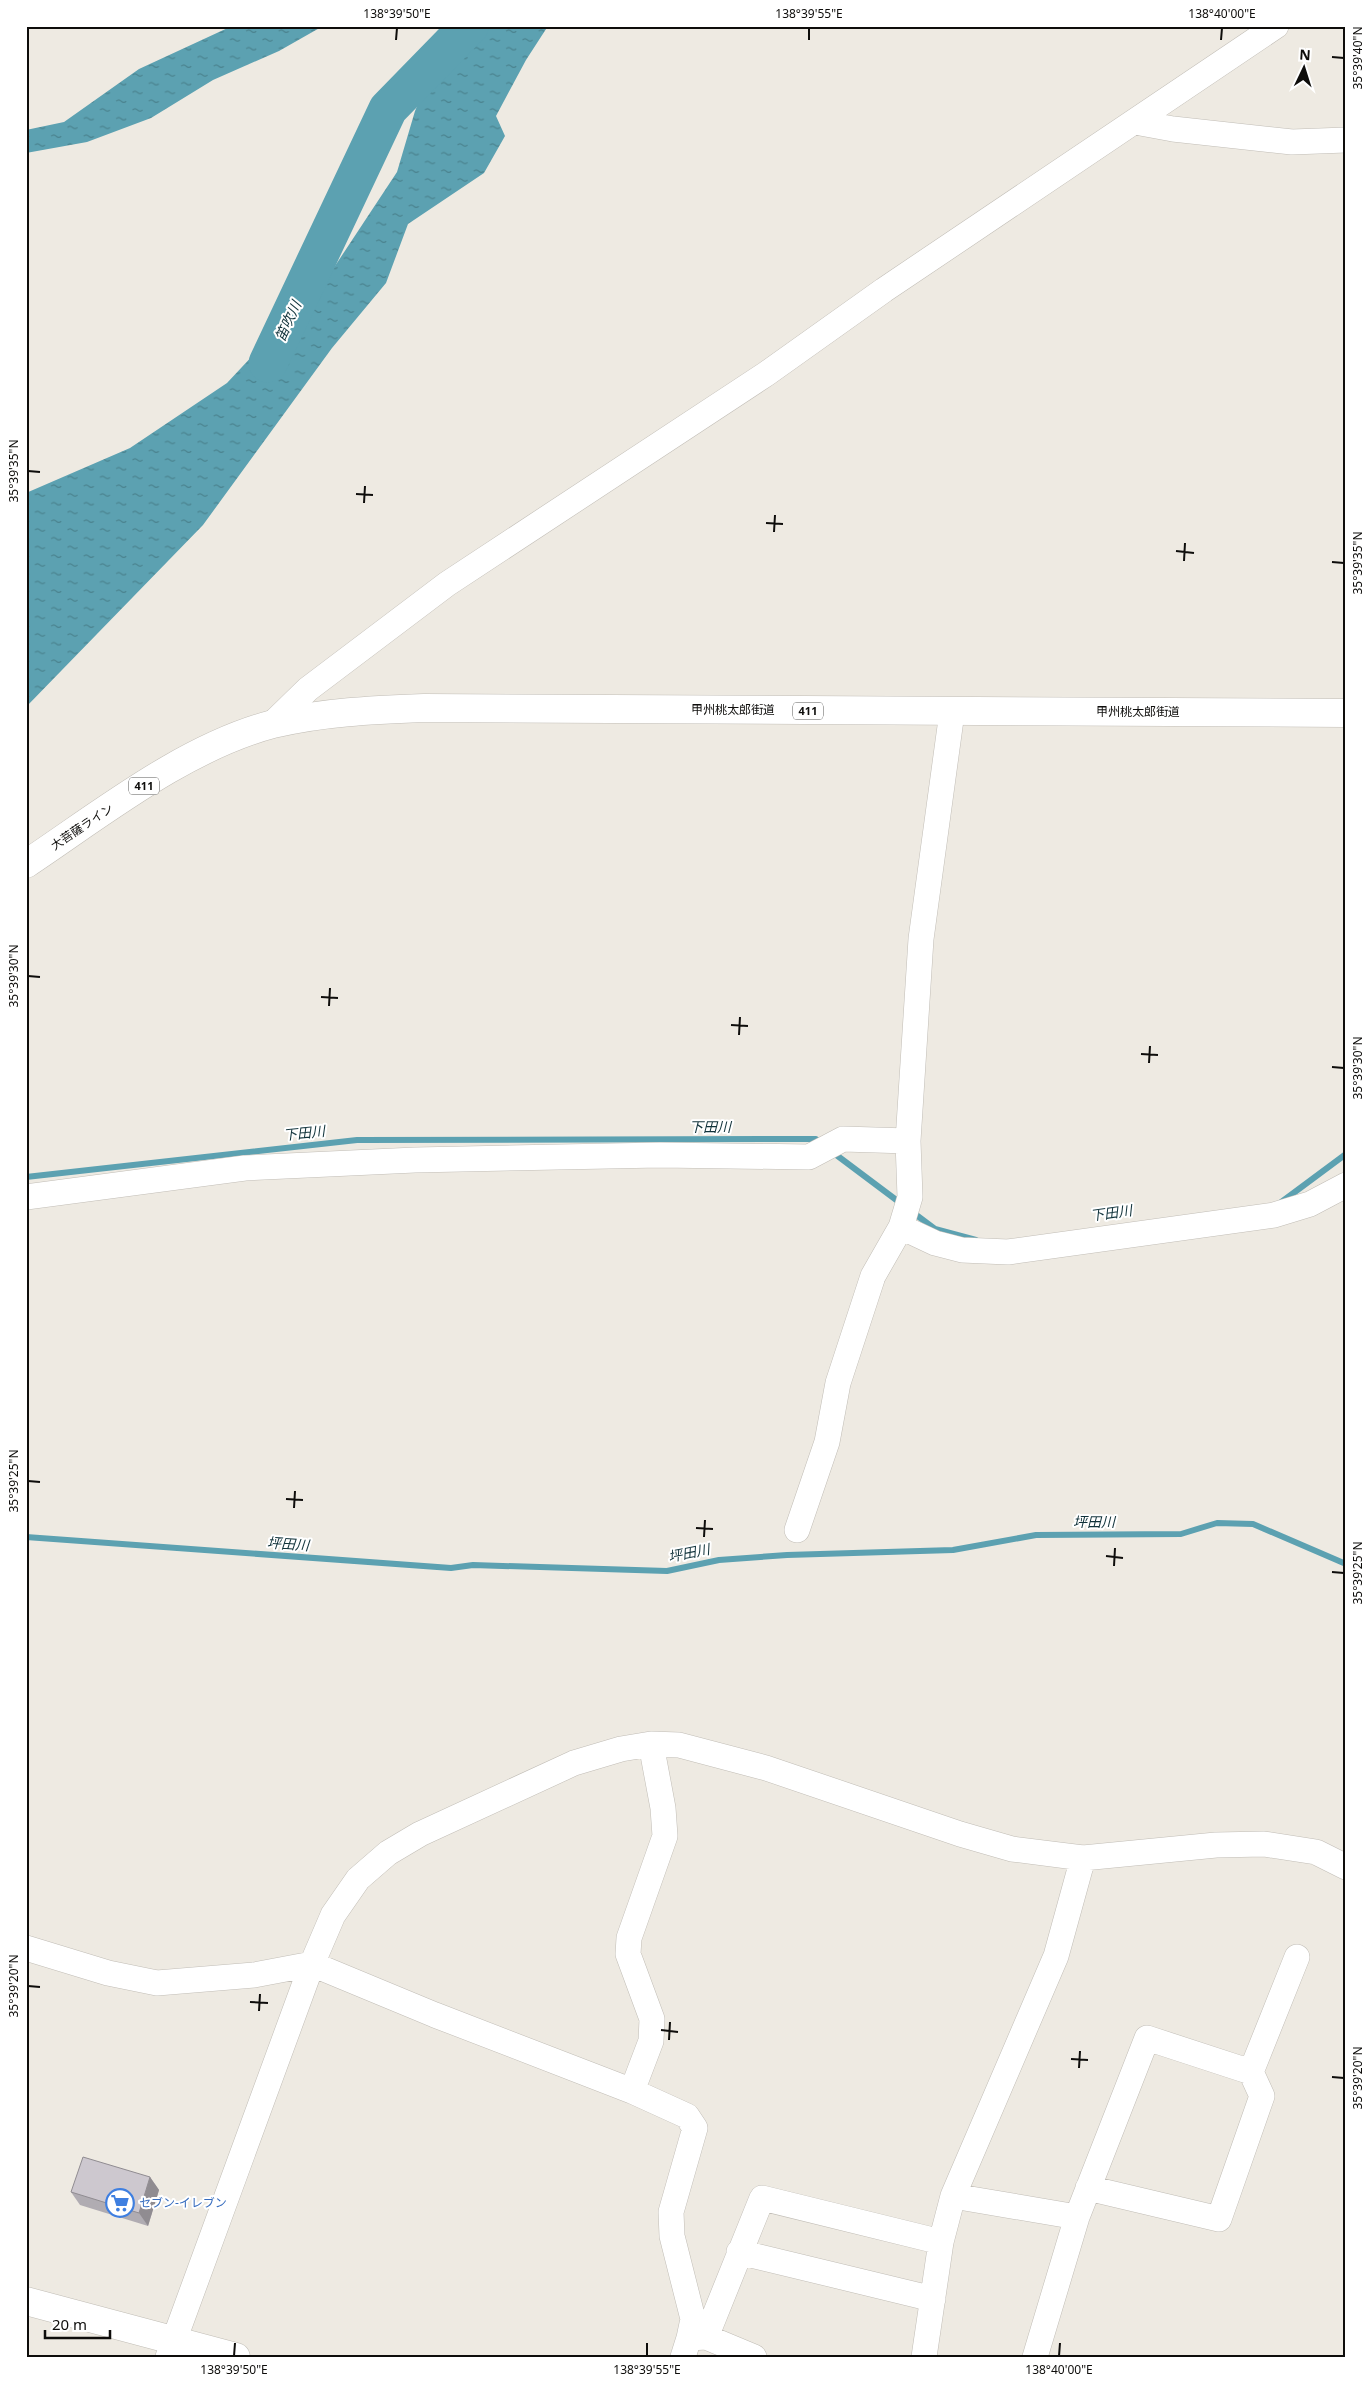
<svg xmlns="http://www.w3.org/2000/svg" width="1372" height="2383" font-family="'Noto Sans','Noto Sans JP',sans-serif">
<style>
.water{fill:url(#water-ripples)}
.lines{fill:none;stroke-linecap:round;stroke-linejoin:round}
.stream{stroke:#5ca1b1;stroke-width:6}
.river{stroke:#5ca1b1;stroke-width:39}
.minor-casing{stroke:#c1bdb6;stroke-width:26}
.major-casing{stroke:#c1bdb6;stroke-width:29}
.highway-casing{stroke:#c1bdb6;stroke-width:29}
.minor{stroke:#fff;stroke-width:25}
.major{stroke:#fff;stroke-width:28}
.highway{stroke:#fff;stroke-width:28}
.wall{fill:#b0acb2}
.shaded-wall{fill:#908c91}
.building{fill:#cdc8cf;stroke:#908c91}
.ticks{fill:none;stroke:#0e0d0b;stroke-width:2}
.labels{text-anchor:middle;stroke-width:4;stroke-linejoin:round;paint-order:stroke}
.shield{fill:#fff;stroke:#565654;stroke-width:1}
.shield-label{font-size:11px;font-weight:bold;fill:#0e0d0b}
.street-label{font-size:12px;fill:#0e0d0b;stroke:#fff}
.shop-label{font-size:12px;fill:#366cbe;stroke:#fff;text-anchor:start}
.water-label{font-size:14px;font-style:italic;fill:#10323a;stroke:#fff}
.neatline{fill:none;stroke:#0e0d0b;stroke-width:2}
.ticks-label{font-size:12px;text-anchor:middle;fill:#0e0d0b}
</style>
<defs>
<pattern id="water-ripples" width="26" height="14" patternUnits="userSpaceOnUse" patternTransform="scale(1.25)"><rect width="26" height="14" fill="#5ca1b1"/><path d="M2 4q2-2 4 0t4 0M15 11q2-2 4 0t4 0" fill="none" stroke="#4a828e"/></pattern>
</defs>
<rect width="100%" height="100%" fill="#eeeae2"/>
<path class="water" d="M232 26H323L279 51 213 80 151 118 87 142 26 153V130L64 122 139 69Z
M453 26H548L526 60 496 116 505 136 484 173 408 224 386 283 332 348 203 525 26 707V493L130 448 227 383 331 272 397 172 415 111Z"/>
<g class="lines">
<path class="stream" d="M831 1151 903 1205
M26 1177 357 1140 816 1139 821 1143
M1280 1203 1346 1154
M911 1211 935 1229 976 1240
M26 1537 451 1568 473 1565 667 1571 719 1560 787 1555 953 1550 1036 1535 1181 1534 1217 1523 1253 1524 1346 1564"/>
<path class="river" d="M268 363 388 109 469 26"/>
<defs>
<path id="minor" d="M1135 122 1173 129 1292 142 1346 140
M271 725 308 689 447 584 766 374 884 290 1276 26
M26 1197 245 1168 415 1160 660 1155 809 1157 843 1139 908 1141 921 939 952 712
M901 1227 935 1243 962 1250 1008 1252 1274 1215 1310 1204 1346 1185
M797 1530 827 1442 838 1383 873 1276 901 1227 910 1197 908 1141
M26 1948 108 1973 157 1983 254 1975 312 1964 435 2015 632 2091 687 2116 695 2128 671 2212 672 2236 693 2319 689 2338
M632 2091 651 2041 652 2019 628 1954 629 1938 665 1836 663 1808 651 1744
M1088 2188 1219 2219 1262 2096 1251 2072 1297 1957
M953 2196 1077 2217
M739 2252 933 2299
M706 2337 762 2198 941 2242
M168 2357 312 1964 333 1915 358 1879 388 1853 420 1834 574 1763 621 1749 651 1744 679 1745 766 1768 960 1834 1012 1849 1083 1858 1216 1845 1264 1844 1316 1852 1346 1867
M683 2357 689 2338 706 2337 754 2357
M924 2357 941 2242 953 2196 1056 1956 1083 1858
M1035 2357 1077 2217 1147 2038 1251 2072"/>
<path id="major" d="M26 2301 236 2357"/>
<path id="highway" d="M26 864C101 814 185 747 273 724 323 712 373 710 424 708L1346 713"/>
</defs>
<use href="#minor" class="minor-casing"/>
<use href="#major" class="major-casing"/>
<use href="#highway" class="highway-casing"/>
<use href="#minor" class="minor"/>
<use href="#major" class="major"/>
<use href="#highway" class="highway"/>
</g>
<path class="wall" d="M150 2177 159 2190 148 2226 80 2205 71 2192Z"/>
<path class="shaded-wall" d="M150 2177 159 2190 148 2226 139 2213Z"/>
<path class="building" d="M83 2157 150 2177 139 2213 71 2192Z"/>
<path class="ticks" d="M396 40 397 28M809 40V28M1221 40 1222 28M1332 57 1344 58M28 471 40 472M356 494 373 495M364 503 365 486M766 523 783 524M774 532 775 515M1176 551 1194 553M1184 561 1185 543M1332 562 1344 563M28 976 40 977M321 997 338 998M329 1006 330 988M731 1025 748 1026M739 1035 740 1017M1141 1054 1158 1055M1149 1063 1150 1046M1332 1067 1344 1068M28 1481 40 1482M286 1499 303 1500M294 1508 295 1491M696 1528 713 1529M704 1537 705 1520M1106 1556 1123 1558M1114 1566 1115 1548M1332 1572 1344 1573M28 1986 40 1987M250 2002 268 2003M259 2011 260 1994M661 2030 678 2032M669 2040 670 2022M1071 2059 1088 2060M1079 2068 1080 2051M1332 2077 1344 2078M234 2356 235 2343M647 2356V2343M1059 2356 1060 2343"/>
<defs>
<symbol id="supermarket-ring" viewBox="-11 -11 22 22"><circle r="9.5" fill="#fff" stroke="#3f7fe0" stroke-width="1.5"/><path d="M-6-5.5h2.5l.6 2H6L4.5 2H-2.5L-4.4-4H-6ZM-1.5 3.2a1.3 1.3 0 1 0 .1 0ZM3 3.2a1.3 1.3 0 1 0 .1 0Z" fill="#3f7fe0"/></symbol>
</defs>
<g fill-rule="evenodd">
<use href="#supermarket-ring" x="104" y="2187" width="32" height="32"/>
</g>
<g class="labels">
<g class="shield">
<rect x="793" y="702.5" width="30" height="17" rx="4"/>
<rect x="129" y="777.5" width="30" height="17" rx="4"/>
</g>
<g class="shield-label">
<text x="808" y="715">411</text>
<text x="144" y="790">411</text>
</g>
<g class="street-label">
<text x="733" y="714">甲州桃太郎街道</text>
<text x="1138" y="716">甲州桃太郎街道</text>
<text transform="translate(82 827) rotate(-34)" y="4">大菩薩ライン</text>
</g>
<g class="shop-label">
<text x="139" y="2207">セブン-イレブン</text>
</g>
<g class="water-label">
<text transform="translate(288 321) rotate(-65)" y="5">笛吹川</text>
<text x="710" y="1132">下田川</text>
<text transform="translate(304 1133) rotate(-6)" y="5">下田川</text>
<text transform="translate(1111 1213) rotate(-8)" y="5">下田川</text>
<text x="1094" y="1527">坪田川</text>
<text transform="translate(288 1544) rotate(4)" y="5">坪田川</text>
<text transform="translate(689 1553) rotate(-11)" y="5">坪田川</text>
</g>
</g>
<rect width="1372" height="2383" fill="none" stroke="#ffffff" stroke-width="55"/>
<g transform="translate(1304 68) rotate(4)" stroke="#ffffff" stroke-width="4" paint-order="stroke">
<path d="M0-4L9 19L0 12L-9 19Z" fill="#0e0d0b"/>
<text y="-8" font-size="14" font-weight="bold" text-anchor="middle" fill="#0e0d0b">N</text>
</g>
<path d="M45 2330v8h65v-8" fill="none" stroke="#0e0d0b" stroke-width="2.5"/>
<text x="52" y="2330" font-size="15" fill="#0e0d0b" stroke="#ffffff" stroke-width="4" paint-order="stroke">20 m</text>
<rect x="28" y="28" width="1316" height="2328" class="neatline"/>
<g class="ticks-label">
<text x="397" y="18">138°39'50"E</text>
<text x="809" y="18">138°39'55"E</text>
<text x="1222" y="18">138°40'00"E</text>
<text transform="translate(1358 58) rotate(-90)" y="4">35°39'40"N</text>
<text transform="translate(14 471) rotate(-90)" y="4">35°39'35"N</text>
<text transform="translate(1358 563) rotate(-90)" y="4">35°39'35"N</text>
<text transform="translate(14 976) rotate(-90)" y="4">35°39'30"N</text>
<text transform="translate(1358 1068) rotate(-90)" y="4">35°39'30"N</text>
<text transform="translate(14 1481) rotate(-90)" y="4">35°39'25"N</text>
<text transform="translate(1358 1573) rotate(-90)" y="4">35°39'25"N</text>
<text transform="translate(14 1986) rotate(-90)" y="4">35°39'20"N</text>
<text transform="translate(1358 2078) rotate(-90)" y="4">35°39'20"N</text>
<text x="234" y="2374">138°39'50"E</text>
<text x="647" y="2374">138°39'55"E</text>
<text x="1059" y="2374">138°40'00"E</text>
</g>
</svg>
